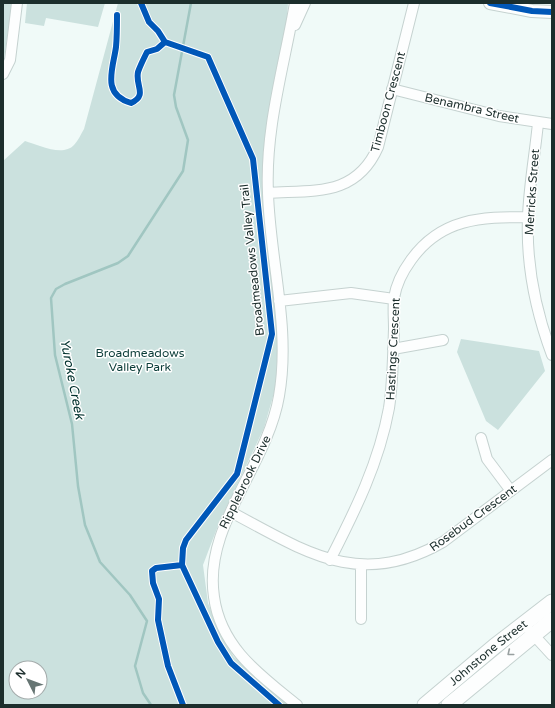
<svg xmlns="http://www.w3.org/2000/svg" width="555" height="708" font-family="'Varela Round',sans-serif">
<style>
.green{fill:#cbe1de;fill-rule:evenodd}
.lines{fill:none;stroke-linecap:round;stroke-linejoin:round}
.stream{stroke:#a0c6c1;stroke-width:2.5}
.minor-casing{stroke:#c5d2d0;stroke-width:12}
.tertiary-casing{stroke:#c5d2d0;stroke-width:14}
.primary-casing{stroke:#c5d2d0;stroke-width:17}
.minor{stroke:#fdfefe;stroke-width:10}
.tertiary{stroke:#fdfefe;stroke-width:12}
.primary{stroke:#fdfefe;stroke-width:15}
.cycleway-casing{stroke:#fff;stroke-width:8}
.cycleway{stroke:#0057b8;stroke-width:6}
.oneway{stroke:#98a0a0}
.labels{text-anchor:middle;stroke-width:3;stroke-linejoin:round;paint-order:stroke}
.street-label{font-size:12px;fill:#1c2e2c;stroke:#fff}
.park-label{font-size:12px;fill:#0c3d39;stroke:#fff}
.water-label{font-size:13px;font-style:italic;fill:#00312d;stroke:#fff}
</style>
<rect width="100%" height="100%" fill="#f0faf8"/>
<path class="green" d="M3 3H12L3 66Z
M27 3H105L98 27 46 18 44 26 25 23Z
M118 3H288L287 18 267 120 263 167 266 219 278 334 276 386 264 428 219 523 203 565 208 603 222 638 234 657 289 705H3V161L25 141C38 145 63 157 74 145 78 141 81 134 84 129ZM16 668H40V692H16Z
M461 339 539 351 545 371 498 430 486 421 457 352Z"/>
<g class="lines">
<path class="stream" d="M151 705 143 693 135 666 147 621 130 595 100 562 85 525 78 486 72 424 55 355 51 298 56 289 65 284 118 263 128 256 183 171 188 140 176 107 174 95 191 3"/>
<defs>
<path id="minor" d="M295 3C284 67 265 128 268 193 270 261 291 328 279 396 267 467 203 525 214 597 221 648 260 675 297 705
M295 25 305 3
M3 74 10 60 17 3
M392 89 499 116 552 124
M538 123C535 154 529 186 528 217 526 264 536 312 552 355
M268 193C314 190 356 197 378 147L414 3
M279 301 351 293 394 299
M393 349 443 340
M481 438 487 459 511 491
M231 512C306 552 360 590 443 542L552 460
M330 560C355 511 379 463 389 408 393 382 393 355 394 329 394 319 393 308 394 298 396 285 403 271 411 260 441 218 481 217 528 217
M361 565V619
M530 631 552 655"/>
<path id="tertiary" d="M490 3 532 11 552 12"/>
<g id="primary">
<path id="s1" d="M425 705 495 646 552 602"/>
<path d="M449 705 552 620"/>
</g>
</defs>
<use href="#minor" class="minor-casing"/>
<use href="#tertiary" class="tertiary-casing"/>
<use href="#primary" class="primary-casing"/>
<use href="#minor" class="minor"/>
<use href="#tertiary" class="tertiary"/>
<use href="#primary" class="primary"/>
<defs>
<path id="cycleway" d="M141 3 149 22 158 31 165 42 208 57 253 159 272 334 237 474 186 540 183 548 182 565 156 568 152 571 153 583 159 599 158 620 168 666 183 705
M490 3 532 11 552 12
M117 15C117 26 117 36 116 47 113 69 101 94 131 103 148 95 135 86 138 72 140 66 144 58 147 52L157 49 165 42
M182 565 218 642 231 663 279 705"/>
</defs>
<use href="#cycleway" class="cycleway-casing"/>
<use href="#cycleway" class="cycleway"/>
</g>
<defs><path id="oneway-chevron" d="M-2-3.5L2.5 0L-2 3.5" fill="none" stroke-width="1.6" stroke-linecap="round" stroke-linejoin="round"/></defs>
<use class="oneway" href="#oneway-chevron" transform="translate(510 653) rotate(141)"/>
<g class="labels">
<g class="street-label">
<text transform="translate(388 102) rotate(-75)" y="4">Timboon Crescent</text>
<text transform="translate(472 108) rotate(13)" y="4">Benambra Street</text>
<text transform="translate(532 192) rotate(-86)" y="4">Merricks Street</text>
<text transform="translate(252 260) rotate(-96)" y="4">Broadmeadows Valley Trail</text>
<text transform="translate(393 349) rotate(-87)" y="4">Hastings Crescent</text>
<text transform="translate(245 482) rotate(-64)" y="4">Ripplebrook Drive</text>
<text transform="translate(473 518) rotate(-36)" y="4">Rosebud Crescent</text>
<text dy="4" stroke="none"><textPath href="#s1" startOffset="82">Johnstone Street</textPath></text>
</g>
<g class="park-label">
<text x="140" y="357">Broadmeadows<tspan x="140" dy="14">Valley Park</tspan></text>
</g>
<g class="water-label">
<text transform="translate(73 379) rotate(79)" y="5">Yuroke Creek</text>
</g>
</g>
<rect width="555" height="708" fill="none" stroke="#1c2e2c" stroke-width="8"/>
<g transform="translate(28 680) rotate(312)"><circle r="19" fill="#ffffff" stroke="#a4abab"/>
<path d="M0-3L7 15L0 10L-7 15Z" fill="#667573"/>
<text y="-6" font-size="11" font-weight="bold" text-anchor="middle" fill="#1c2e2c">N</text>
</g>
</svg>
